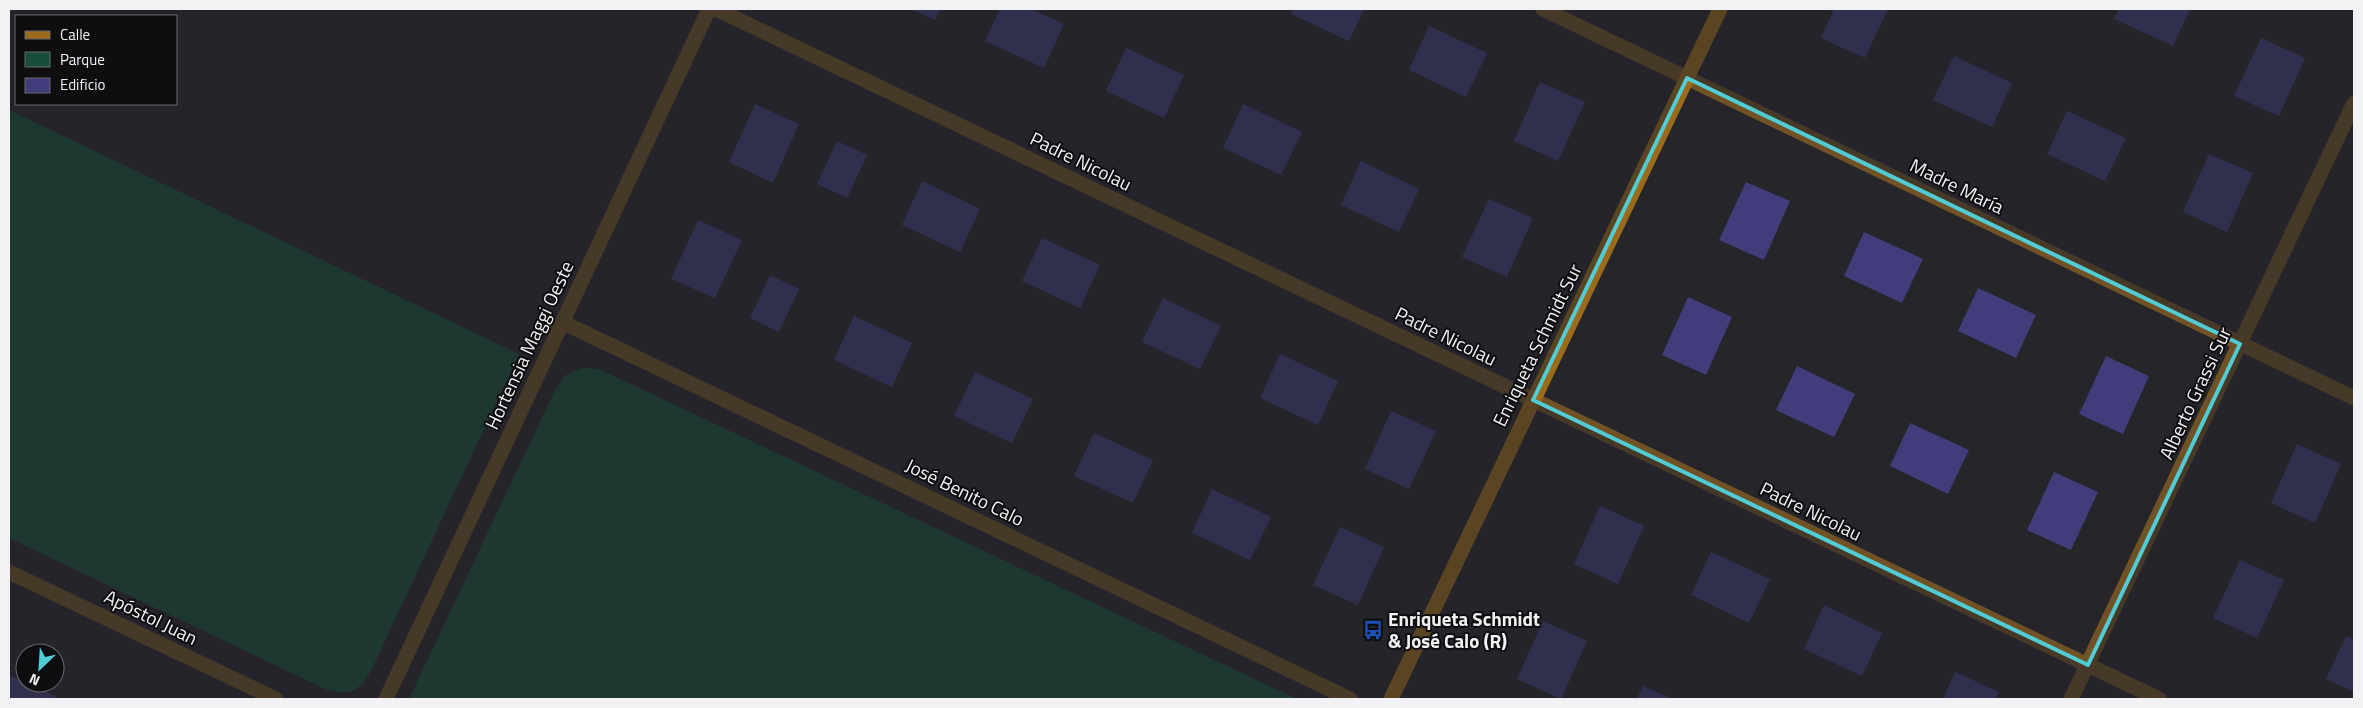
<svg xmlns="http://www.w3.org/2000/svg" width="2363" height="708" font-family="'Titillium Web',sans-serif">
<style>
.green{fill:#184e39}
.building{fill:#413d7b}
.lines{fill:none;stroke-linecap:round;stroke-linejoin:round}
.street{stroke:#715227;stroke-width:15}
.secondary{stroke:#9b6a1a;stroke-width:15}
.marked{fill:none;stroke:#51ccd4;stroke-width:4;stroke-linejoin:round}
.labels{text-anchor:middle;stroke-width:4;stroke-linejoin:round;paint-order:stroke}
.street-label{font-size:19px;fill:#f2f2f5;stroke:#0e0e11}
.poi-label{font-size:19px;font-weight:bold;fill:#f2f2f5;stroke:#0e0e11;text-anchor:start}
</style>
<rect width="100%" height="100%" fill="#25252a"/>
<path class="green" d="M9 110 519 354 371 671C358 693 349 696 325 689L9 538Z
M581 368 599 369 1297 699H409L555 390 566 375Z"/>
<path class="building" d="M911 9H940L935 20Z
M1000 9H1031L1064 24 1044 68 985 41Z
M1293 9H1364L1349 41 1291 14Z
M1834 9H1888L1865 58 1821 38Z
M2119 9H2190L2173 46 2114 19Z
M1429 26 1487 53 1466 97 1409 70Z
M2261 38 2305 58 2279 116 2234 96Z
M1126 48 1184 75 1164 118 1106 91Z
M1954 56 2012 83 1992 127 1933 100Z
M1540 82 1585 102 1558 161 1514 141Z
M755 104 799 124 773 183 729 162Z
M1243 104 1302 132 1281 175 1223 148Z
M2067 111 2126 138 2105 181 2047 154Z
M837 141 867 155 847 198 817 184Z
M2209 154 2253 173 2227 232 2183 212Z
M1361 161 1419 189 1399 232 1341 205Z
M922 181 980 209 960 252 902 225Z
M1746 182 1790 201 1764 260 1719 240Z
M1489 199 1533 218 1507 277 1462 257Z
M698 220 742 240 715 298 671 279Z
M1864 232 1923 259 1902 303 1844 276Z
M1042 238 1100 265 1080 308 1022 281Z
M770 275 799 289 779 332 750 318Z
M1978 288 2036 315 2016 358 1958 331Z
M1688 297 1732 317 1706 375 1662 355Z
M1163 298 1221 326 1200 369 1142 342Z
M854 316 912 343 892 387 834 360Z
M1280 354 1338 381 1318 425 1260 398Z
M2106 356 2149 376 2123 434 2079 414Z
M1797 366 1855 394 1834 437 1776 410Z
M975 372 1033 399 1012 443 954 416Z
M1391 411 1436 431 1409 489 1365 469Z
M1910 423 1969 450 1948 494 1890 466Z
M1094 433 1153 460 1133 503 1074 476Z
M2297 444 2341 464 2315 523 2271 503Z
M2054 472 2098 492 2071 550 2027 530Z
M1212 489 1271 517 1250 560 1192 533Z
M1600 506 1644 526 1618 584 1574 564Z
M1340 527 1384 547 1358 605 1313 585Z
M1711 552 1770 579 1749 623 1691 595Z
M2240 560 2284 580 2257 638 2213 618Z
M1824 605 1882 633 1862 676 1804 649Z
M1543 621 1587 641 1561 699 1517 679Z
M2346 636 2354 640V692L2326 679Z
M1955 672 1999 692 1996 699H1943Z
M9 675 57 697 56 699H9Z
M1643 686 1672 699H1637Z"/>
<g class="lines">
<path class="street" d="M716 9 2159 699
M1543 9 2354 398
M562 322 1350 699
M9 572 276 699
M386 699 709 9
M2071 699 2354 103"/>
<path class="secondary" d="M1391 699 1720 9"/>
</g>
<path d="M0 0H2363V708H0ZM1687 78 2240 344 2088 665 1533 400Z" fill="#25252a" fill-opacity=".55" fill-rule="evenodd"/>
<path class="marked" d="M1687 78 2240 344 2088 665 1533 400Z"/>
<defs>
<symbol id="bus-bare" viewBox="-9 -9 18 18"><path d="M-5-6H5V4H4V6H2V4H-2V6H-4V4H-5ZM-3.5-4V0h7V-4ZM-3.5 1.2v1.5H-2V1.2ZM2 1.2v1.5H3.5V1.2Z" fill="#1a4fb4" stroke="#0e0e11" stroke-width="2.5" paint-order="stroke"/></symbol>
</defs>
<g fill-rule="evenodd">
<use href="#bus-bare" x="1359" y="616" width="28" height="28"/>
</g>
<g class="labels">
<g class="street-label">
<text transform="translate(1081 161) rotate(26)" y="7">Padre Nicolau</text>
<text transform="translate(1957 186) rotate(26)" y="7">Madre María</text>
<text transform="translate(1446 336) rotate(26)" y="7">Padre Nicolau</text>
<text transform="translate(529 345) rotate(-65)" y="7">Hortensia Maggi Oeste</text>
<text transform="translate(1537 345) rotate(-64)" y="7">Enriqueta Schmidt Sur</text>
<text transform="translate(2195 393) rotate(-65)" y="7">Alberto Grassi Sur</text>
<text transform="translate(965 492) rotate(26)" y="7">José Benito Calo</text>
<text transform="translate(1811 511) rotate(26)" y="7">Padre Nicolau</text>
<text transform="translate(151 617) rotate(26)" y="7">Apóstol Juan</text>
</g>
<g class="poi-label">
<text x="1388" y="626">Enriqueta Schmidt<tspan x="1388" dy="22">&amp; José Calo (R)</tspan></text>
</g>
</g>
<rect width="2363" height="708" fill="none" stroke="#f2f2f5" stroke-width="20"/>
<rect x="15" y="15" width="162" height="90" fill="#0e0e11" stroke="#69696c"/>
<rect x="25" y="31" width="25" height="8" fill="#9b6a1a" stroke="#69696c"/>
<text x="60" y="40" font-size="15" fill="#f2f2f5">Calle</text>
<rect x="25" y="52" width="25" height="15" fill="#184e39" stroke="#69696c"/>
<text x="60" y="65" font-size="15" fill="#f2f2f5">Parque</text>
<rect x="25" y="78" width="25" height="15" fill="#413d7b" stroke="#69696c"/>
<text x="60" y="90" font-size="15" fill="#f2f2f5">Edificio</text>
<g transform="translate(40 668) rotate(205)"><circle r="24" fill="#0e0e11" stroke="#69696c"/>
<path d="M0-4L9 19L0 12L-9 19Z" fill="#51ccd4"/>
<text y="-8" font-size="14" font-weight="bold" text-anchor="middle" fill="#f2f2f5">N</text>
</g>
</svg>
